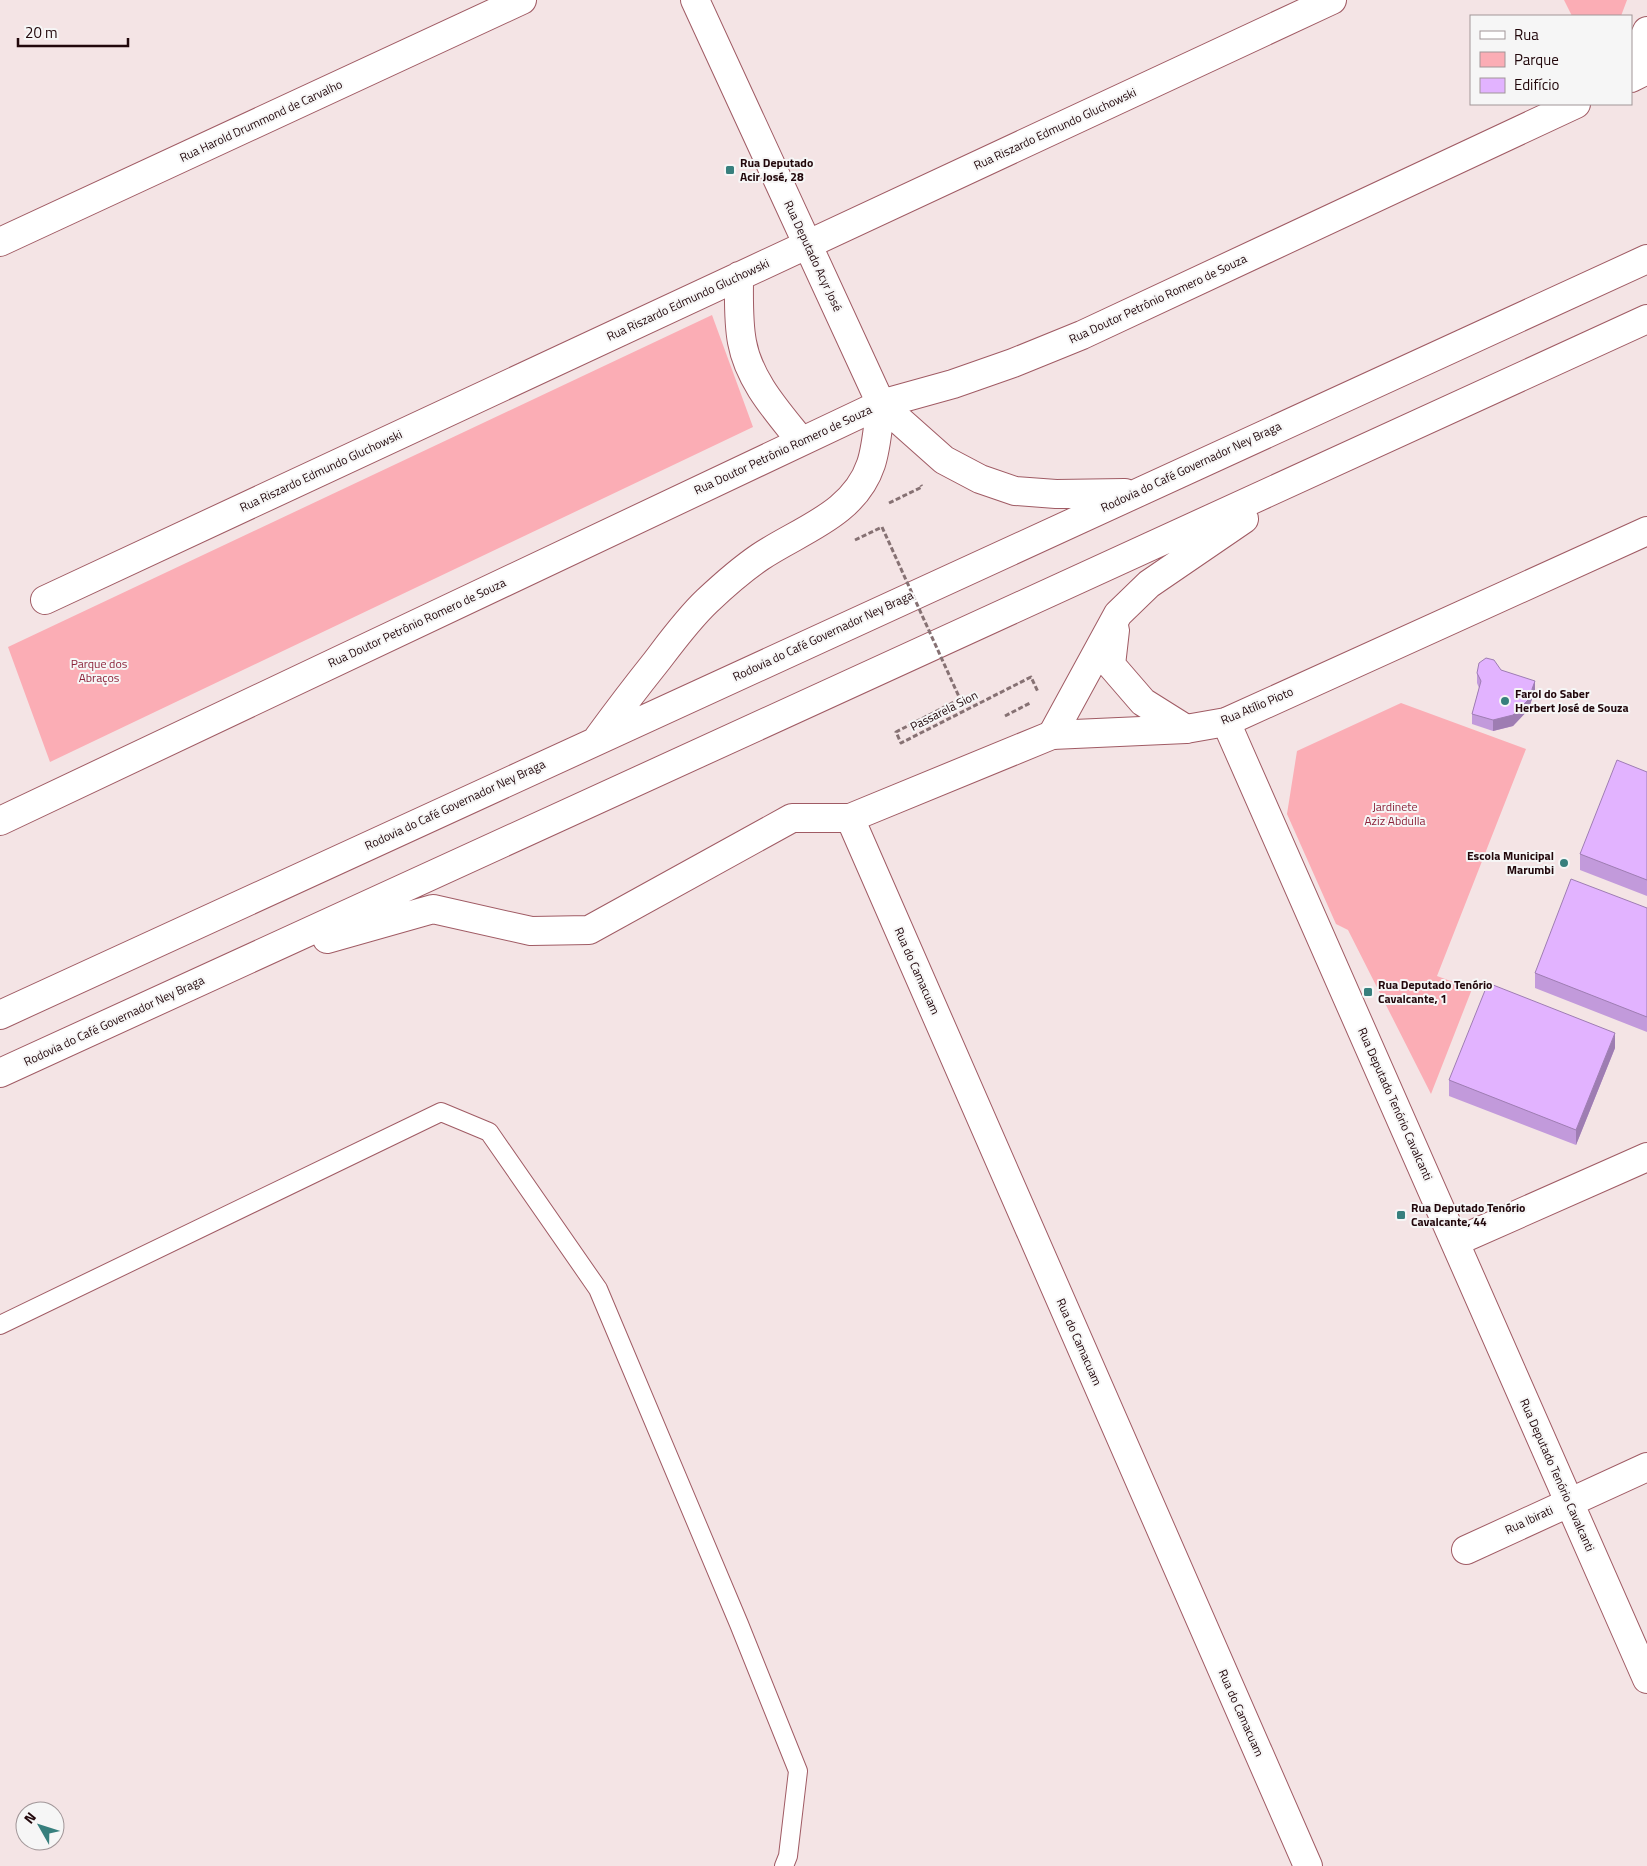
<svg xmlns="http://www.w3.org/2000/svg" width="1647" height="1866" font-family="'Titillium Web',sans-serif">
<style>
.green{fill:#fbadb5}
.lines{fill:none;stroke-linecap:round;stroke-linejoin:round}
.lane-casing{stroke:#a05b64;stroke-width:20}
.street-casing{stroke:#a05b64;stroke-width:30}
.secondary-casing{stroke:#a05b64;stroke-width:30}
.highway-casing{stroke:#a05b64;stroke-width:30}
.path{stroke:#867173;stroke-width:3;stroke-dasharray:5 2.5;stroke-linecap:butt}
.lane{stroke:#fff;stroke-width:18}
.street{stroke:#fff;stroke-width:28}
.secondary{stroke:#fff;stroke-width:28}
.highway{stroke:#fff;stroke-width:28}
.path-bridge{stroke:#867173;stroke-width:3;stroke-dasharray:5 2.5;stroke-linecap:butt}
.wall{fill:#c29adb}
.shaded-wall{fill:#9e7db2}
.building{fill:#e2b3ff;stroke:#9e7db2}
.poi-dot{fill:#377f7d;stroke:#f6f6f6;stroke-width:2}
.labels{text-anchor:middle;stroke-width:4;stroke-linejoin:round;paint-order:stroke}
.street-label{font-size:12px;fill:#21070b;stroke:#f6f6f6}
.poi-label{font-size:12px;font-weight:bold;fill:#21070b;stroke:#f6f6f6;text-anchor:start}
.park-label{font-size:12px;fill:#8b233a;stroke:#f6f6f6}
</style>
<rect width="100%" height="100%" fill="#f4e4e5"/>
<path class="green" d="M1564 0H1627L1621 16H1572Z
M712 315 753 427 50 762 8 647Z
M1401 703 1526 749 1437 976 1472 989 1431 1094 1348 930 1336 924 1287 814 1297 751Z"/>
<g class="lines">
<defs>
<path id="lane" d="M0 1325 441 1112 489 1132 598 1289 739 1624 798 1771 788 1856 784 1866"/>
<path id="street" d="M1631 67 1647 31
M0 242 522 0
M739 276C739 298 738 321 742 342 749 381 778 412 801 441
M45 600 1332 0
M1226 722 1647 1679
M850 818 1308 1866
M1455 1242 1647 1157
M1466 1550 1647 1467"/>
<path id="secondary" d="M695 0 881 404
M1631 78 1647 70
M850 818 1052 735 1186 729 1226 722 1647 531
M0 821 881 404 953 384 1013 363 1082 335 1576 104"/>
<path id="highway" d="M881 404 944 460 980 479 1015 491 1056 494 1125 493
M1115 630 1111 665 1143 702 1186 729
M1052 735 1118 614 1149 584 1244 519
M598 738C617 712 636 687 656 662 672 641 688 619 707 601 724 585 741 570 760 557 800 530 854 515 871 464 877 446 878 423 881 404
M327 939 433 909 531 931 589 930 792 818H850
M0 1015 1647 259
M0 1073 1647 319"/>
</defs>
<use href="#lane" class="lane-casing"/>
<use href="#street" class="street-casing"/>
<use href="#secondary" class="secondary-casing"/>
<use href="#highway" class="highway-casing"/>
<path class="path" d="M889 503 922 487 921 485
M855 540 882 527
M960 699 896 732 901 743 1031 677 1038 692
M1005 716 1030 703"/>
<use href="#lane" class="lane"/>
<use href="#street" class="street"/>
<use href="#secondary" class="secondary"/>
<use href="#highway" class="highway"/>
<path class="path-bridge" d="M882 527 960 699"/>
</g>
<path class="wall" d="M1501 670 1535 691 1528 710 1513 726 1493 731 1472 724V714L1479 688 1477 683V673Z
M1647 772V896L1580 870V854Z
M1647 908V1032L1535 988V973Z
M1615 1048 1576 1145 1449 1096V1080Z"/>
<path class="shaded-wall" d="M1535 681V691L1528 710 1513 726 1493 731V720Z
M1615 1033V1048L1576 1145V1130Z"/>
<path class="building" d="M1486 658 1494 660 1501 670 1535 681 1528 700 1513 715 1493 720 1472 714 1481 681 1477 673 1479 663Z
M1617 760 1647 772V880L1580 854Z
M1571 879 1647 908V1017L1535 973Z
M1488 983 1615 1033 1576 1130 1449 1080Z"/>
<g class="poi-dot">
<rect x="725" y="165" width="10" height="10" rx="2.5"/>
<circle cx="1505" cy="701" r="5"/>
<circle cx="1564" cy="863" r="5"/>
<rect x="1363" y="987" width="10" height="10" rx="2.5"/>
<rect x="1396" y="1210" width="10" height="10" rx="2.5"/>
</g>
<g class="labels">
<g class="street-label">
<text transform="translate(261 121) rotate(-25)" y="4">Rua Harold Drummond de Carvalho</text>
<text transform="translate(1055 129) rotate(-25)" y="4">Rua Riszardo Edmundo Gluchowski</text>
<text transform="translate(813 256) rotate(65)" y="4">Rua Deputado Acyr José</text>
<text transform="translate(1158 299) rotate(-25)" y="4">Rua Doutor Petrônio Romero de Souza</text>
<text transform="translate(688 300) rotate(-25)" y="4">Rua Riszardo Edmundo Gluchowski</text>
<text transform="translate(783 450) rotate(-25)" y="4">Rua Doutor Petrônio Romero de Souza</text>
<text transform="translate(1191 467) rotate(-25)" y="4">Rodovia do Café Governador Ney Braga</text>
<text transform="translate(321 471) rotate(-25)" y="4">Rua Riszardo Edmundo Gluchowski</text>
<text transform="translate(417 623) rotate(-25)" y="4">Rua Doutor Petrônio Romero de Souza</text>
<text transform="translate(823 636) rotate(-25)" y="4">Rodovia do Café Governador Ney Braga</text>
<text transform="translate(1257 706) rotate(-23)" y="4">Rua Atílio Pioto</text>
<text transform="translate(944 711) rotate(-27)" y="4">Passarela Sion</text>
<text transform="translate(455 805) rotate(-25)" y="4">Rodovia do Café Governador Ney Braga</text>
<text transform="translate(917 971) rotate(66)" y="4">Rua do Camacuam</text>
<text transform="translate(114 1021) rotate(-25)" y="4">Rodovia do Café Governador Ney Braga</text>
<text transform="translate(1395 1104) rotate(66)" y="4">Rua Deputado Tenório Cavalcanti</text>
<text transform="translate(1079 1342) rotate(66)" y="4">Rua do Camacuam</text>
<text transform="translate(1557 1475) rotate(66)" y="4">Rua Deputado Tenório Cavalcanti</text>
<text transform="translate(1529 1520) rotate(-25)" y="4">Rua Ibirati</text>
<text transform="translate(1241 1713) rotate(66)" y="4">Rua do Camacuam</text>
</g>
<g class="poi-label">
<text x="740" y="167">Rua Deputado<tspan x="740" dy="14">Acir José, 28</tspan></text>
<text x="1515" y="698">Farol do Saber<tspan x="1515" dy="14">Herbert José de Souza</tspan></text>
<text x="1554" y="860" text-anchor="end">Escola Municipal<tspan x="1554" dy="14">Marumbi</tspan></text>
<text x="1378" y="989">Rua Deputado Tenório<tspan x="1378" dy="14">Cavalcante, 1</tspan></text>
<text x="1411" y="1212">Rua Deputado Tenório<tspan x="1411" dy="14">Cavalcante, 44</tspan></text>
</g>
<g class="park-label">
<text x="99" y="668">Parque dos<tspan x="99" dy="14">Abraços</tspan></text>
<text x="1395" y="811">Jardinete<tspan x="1395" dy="14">Aziz Abdulla</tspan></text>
</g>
</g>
<rect x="1470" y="15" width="162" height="90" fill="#f6f6f6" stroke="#a19698"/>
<rect x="1480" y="31" width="25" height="8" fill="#ffffff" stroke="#a19698"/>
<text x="1514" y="40" font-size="15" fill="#21070b">Rua</text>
<rect x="1480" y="52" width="25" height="15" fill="#fbadb5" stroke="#a19698"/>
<text x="1514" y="65" font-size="15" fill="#21070b">Parque</text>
<rect x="1480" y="78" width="25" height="15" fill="#e2b3ff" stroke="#a19698"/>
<text x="1514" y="90" font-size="15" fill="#21070b">Edifício</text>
<g transform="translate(40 1826) rotate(309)"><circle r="24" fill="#f6f6f6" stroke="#a19698"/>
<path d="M0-4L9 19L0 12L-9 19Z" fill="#377f7d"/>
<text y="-8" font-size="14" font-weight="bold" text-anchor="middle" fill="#21070b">N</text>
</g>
<path d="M18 38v8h110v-8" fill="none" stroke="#21070b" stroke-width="2.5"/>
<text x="25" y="38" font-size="15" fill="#21070b" stroke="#f6f6f6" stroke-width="4" paint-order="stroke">20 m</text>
</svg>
